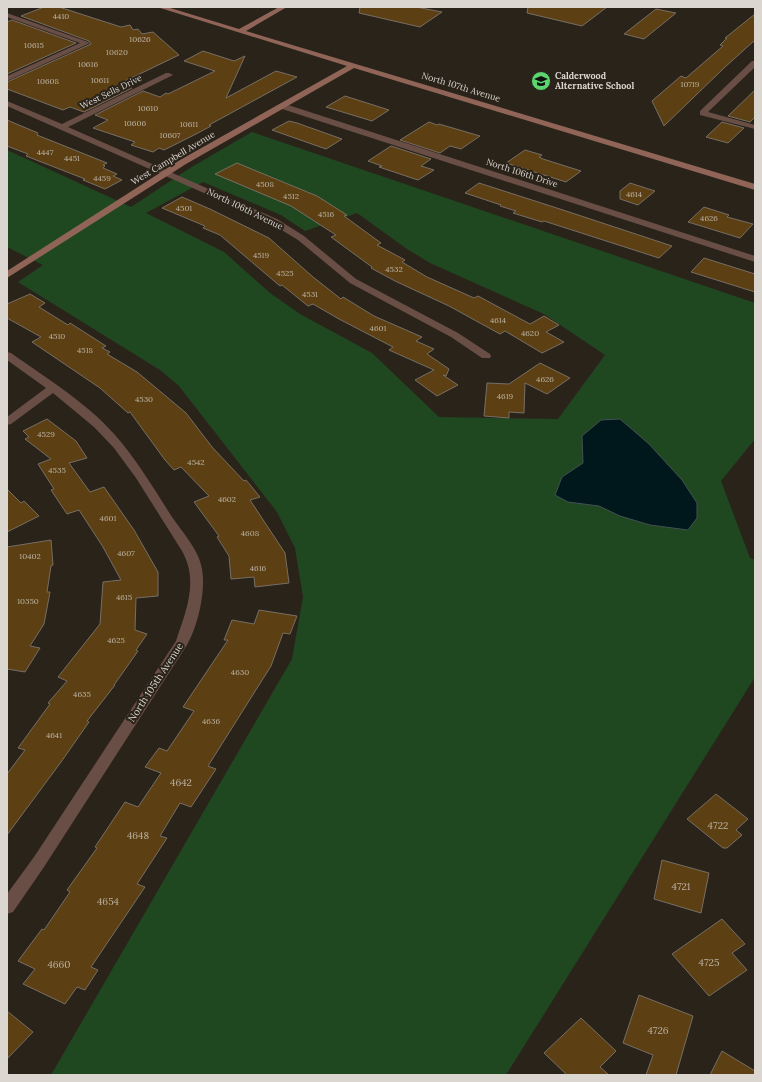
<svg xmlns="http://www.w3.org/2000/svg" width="762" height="1082" font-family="Lora,serif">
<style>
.green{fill:#204820;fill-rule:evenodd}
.water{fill:#00171c;stroke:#425052}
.building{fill:#5c4014;stroke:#776e64}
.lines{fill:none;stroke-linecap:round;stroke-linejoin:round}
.street{fill:#694e45;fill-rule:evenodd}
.secondary{fill:#906557;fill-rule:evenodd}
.labels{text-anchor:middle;stroke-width:4;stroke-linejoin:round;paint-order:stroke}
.number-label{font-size:8px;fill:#bbb0a1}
.far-poi-label{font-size:9px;font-weight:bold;fill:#dbd6d0;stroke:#2a231a;text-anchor:start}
.far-street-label{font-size:9px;fill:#dbd6d0;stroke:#2a231a}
.street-label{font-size:10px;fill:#dbd6d0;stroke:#2a231a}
.near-number-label{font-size:10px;fill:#bbb0a1}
</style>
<rect width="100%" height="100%" fill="#2a231a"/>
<path class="green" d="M252 132 755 303V439L721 481 750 558 755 560V677L506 1075H51L292 659 303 597 295 548 277 512 179 386 160 370 18 282 43 265 7 247V150L131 207 190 168ZM203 182 281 215 305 231 357 213 407 249 430 263 544 314 605 355 558 419 439 417 372 353 300 314 270 293 224 252 146 213Z"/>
<path class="water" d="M620 419 649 444 682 480 697 503V518L688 530 650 525 620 516 599 506 568 502 555 495 562 477 583 463 582 436 601 420Z"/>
<path class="building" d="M44 7H59L121 27 130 25 133 30 138 29 142 34 153 32 179 55 121 83 132 88 84 112 70 107 63 110 7 89V82L91 44 89 41 21 16Z
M360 7H416L442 12 420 27 359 13Z
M528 7H607L582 26 527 13Z
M656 9 676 13 644 39 624 34Z
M755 14V40L724 68 664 126 652 101 681 76 686 78 723 46 720 45 727 38H725Z
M12 20 76 43 7 74V22Z
M203 51 234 61 245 56 226 98 276 71 297 77 209 125 211 126 196 134 164 150 159 148 153 152 131 145 135 142 93 128 108 120 95 115 143 91 160 97 166 93 168 94 215 71 184 61Z
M755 90V117L750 122 728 116Z
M345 96 389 110 372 121 326 107Z
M7 120 38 133 37 135 107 163 103 165 105 166 103 168 117 174 113 176 122 180 105 189 83 180 85 179 26 156 28 154 7 146Z
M289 121 297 123 342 139 326 149 272 130Z
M429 122 437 125 439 124 480 136 461 149 450 146 440 153 400 140Z
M722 122 744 128 728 143 706 137Z
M391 146 431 159 421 166 434 170 418 180 379 167 382 166 368 161Z
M525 150 542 155 539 157 543 159 581 171 566 182 506 163Z
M237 163 317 196 347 215 344 216 381 243 377 245 405 260 402 262 427 277 474 298 478 296 530 324 544 316 559 325 546 332 564 342 542 353 505 331 500 334 449 306 395 281 371 268 372 267 331 237 336 235 291 206 215 174Z
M479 183 563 210 672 246 659 258 544 221 542 222 513 213 516 211 500 206 501 205 465 193Z
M630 183 655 191 638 205 620 199V191Z
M182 197 210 209 269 238 313 277 341 299 343 297 374 316 422 337 416 341 434 349 427 354 449 369 446 376 443 375 458 385 437 396 415 380 434 370 389 350 393 347 339 319 313 304 308 306 282 285 280 286 220 235 203 228 205 226 162 208Z
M704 207 729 215 727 217 753 224 740 238 688 222Z
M704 258 755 274V292L691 272Z
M30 294 45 303 39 307 68 325 70 323 106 346 102 348 110 352 107 354 137 372 186 413 212 447 244 481 246 480 260 497 250 500 285 553 289 583 255 587 254 577 231 579 229 556 217 537 219 536 194 502 209 496 181 467 174 470 165 460 130 412 128 413 100 388 32 342 41 337 7 318V304Z
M540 363 570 378 547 394 525 383 524 413 509 412V418L484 416 487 383 509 384Z
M47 419 76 441 87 458 69 463 90 492 104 487 134 530 158 572V596L136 598 135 630 147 634 136 650 138 651 114 685H115L87 721 89 722 61 762 7 835V774L25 750 18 748 50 704 48 703 67 681 58 677 100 624 103 582 121 580 103 547 79 510 67 514 51 490 54 489 38 464 51 459 25 439 29 437 23 431Z
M7 489 21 503 24 501 39 516 7 532Z
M51 540 53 565 51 566 47 592H50L44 624 30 646 40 648 25 672 7 669V547Z
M259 610 297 616 290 634 283 633 271 666 208 766 216 769 191 807 180 803 160 836 167 838 137 884 145 887 91 967 98 970 85 990 77 987 65 1004 23 984 35 969 18 961 42 929 44 930 70 892 67 890 97 848 95 847 125 802 138 807 161 773 145 767 159 748 167 751 194 711 183 707 228 640H224L232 620 254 624Z
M716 794 748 819 736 830 742 835 727 848H723L687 819Z
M662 860 709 873 701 913 654 899Z
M722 919 745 944 732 953 747 970 709 996 672 954Z
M639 995 693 1016 676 1075H646L653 1055 623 1043Z
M7 1011 33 1032 7 1059Z
M581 1018 616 1051 600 1067 609 1075H567L544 1053Z
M722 1051 755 1071V1075H710Z"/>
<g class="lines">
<path class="street" d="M7 13 88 42 90 43 7 81V76L80 43 7 17Z
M752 61H755V67L708 112 755 125V129L700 115V111Z
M166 73H169L173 75 68 127 277 219 304 236 356 279 458 333 490 354 491 356 490 358H482L451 337 350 283 298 240 265 220 7 106V101L62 124Z
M279 104H285L755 256V262L279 108Z
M7 352 11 353C46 378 86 402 115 435 137 460 154 489 172 517 183 533 199 550 202 569 206 591 198 626 187 645L44 867 13 912 7 914V894L34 857 176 641C186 611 199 581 182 551L136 478 114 448 94 427 53 393 11 424 7 425V417L46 388 7 360Z"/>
<path class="secondary" d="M157 7H167L239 29 279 7H287L246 31 755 184V190L354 68 186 164 7 278V271L180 160 347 66Z"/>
</g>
<defs>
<symbol id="school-disc" viewBox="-11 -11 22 22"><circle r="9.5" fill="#5bd56e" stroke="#2a231a"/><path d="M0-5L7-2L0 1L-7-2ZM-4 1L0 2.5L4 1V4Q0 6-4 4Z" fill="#111"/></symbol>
</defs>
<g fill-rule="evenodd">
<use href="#school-disc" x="530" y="70" width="22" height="22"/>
</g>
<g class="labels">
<g class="number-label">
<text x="61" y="19">4410</text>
<text x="140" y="42">10626</text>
<text x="34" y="48">10615</text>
<text x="117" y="55">10620</text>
<text x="88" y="67">10616</text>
<text x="100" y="83">10611</text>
<text x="48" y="84">10608</text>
<text x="690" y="87">10719</text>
<text x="148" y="111">10610</text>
<text x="135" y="126">10606</text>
<text x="189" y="127">10611</text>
<text x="170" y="138">10607</text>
<text x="45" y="155">4447</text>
<text x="72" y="161">4451</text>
<text x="102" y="181">4459</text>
<text x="265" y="187">4508</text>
<text x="634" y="197">4614</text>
<text x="291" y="199">4512</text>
<text x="184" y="211">4501</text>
<text x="326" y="217">4516</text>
<text x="709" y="221">4626</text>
<text x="261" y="258">4519</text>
<text x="394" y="272">4532</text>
<text x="285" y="276">4525</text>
<text x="310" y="297">4531</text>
<text x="498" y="323">4614</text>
<text x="378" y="331">4601</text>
<text x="530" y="336">4620</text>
<text x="57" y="339">4510</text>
<text x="85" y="353">4518</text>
<text x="545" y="382">4626</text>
<text x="505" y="399">4619</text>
<text x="144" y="402">4530</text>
<text x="46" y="437">4529</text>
<text x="196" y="465">4542</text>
<text x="57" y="473">4535</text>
<text x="227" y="502">4602</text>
<text x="108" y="521">4601</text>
<text x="250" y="536">4608</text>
<text x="126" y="556">4607</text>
<text x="30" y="559">10402</text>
<text x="258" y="571">4616</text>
<text x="124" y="600">4615</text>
<text x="28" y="604">10350</text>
<text x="116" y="643">4625</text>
<text x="240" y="675">4630</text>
<text x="82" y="697">4635</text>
<text x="211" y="724">4636</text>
<text x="54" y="738">4641</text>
</g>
<g class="far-poi-label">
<text x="555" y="79">Calderwood<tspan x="555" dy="10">Alternative School</tspan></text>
</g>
<g class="far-street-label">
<text transform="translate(461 87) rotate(17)" y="3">North 107th Avenue</text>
<text transform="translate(111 92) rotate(-26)" y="3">West Sells Drive</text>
<text transform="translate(173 158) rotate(-31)" y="3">West Campbell Avenue</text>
<text transform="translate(522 173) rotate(18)" y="3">North 106th Drive</text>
<text transform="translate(245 209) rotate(26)" y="3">North 106th Avenue</text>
</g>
<g class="street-label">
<text transform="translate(155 682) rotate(-57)" y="4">North 105th Avenue</text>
</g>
<g class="near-number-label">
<text x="181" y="786">4642</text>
<text x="718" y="829">4722</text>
<text x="138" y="839">4648</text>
<text x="681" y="890">4721</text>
<text x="108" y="905">4654</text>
<text x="709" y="966">4725</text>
<text x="59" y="968">4660</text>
<text x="658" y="1034">4726</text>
</g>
</g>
<rect width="762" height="1082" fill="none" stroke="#dbd6d0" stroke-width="16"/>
</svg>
